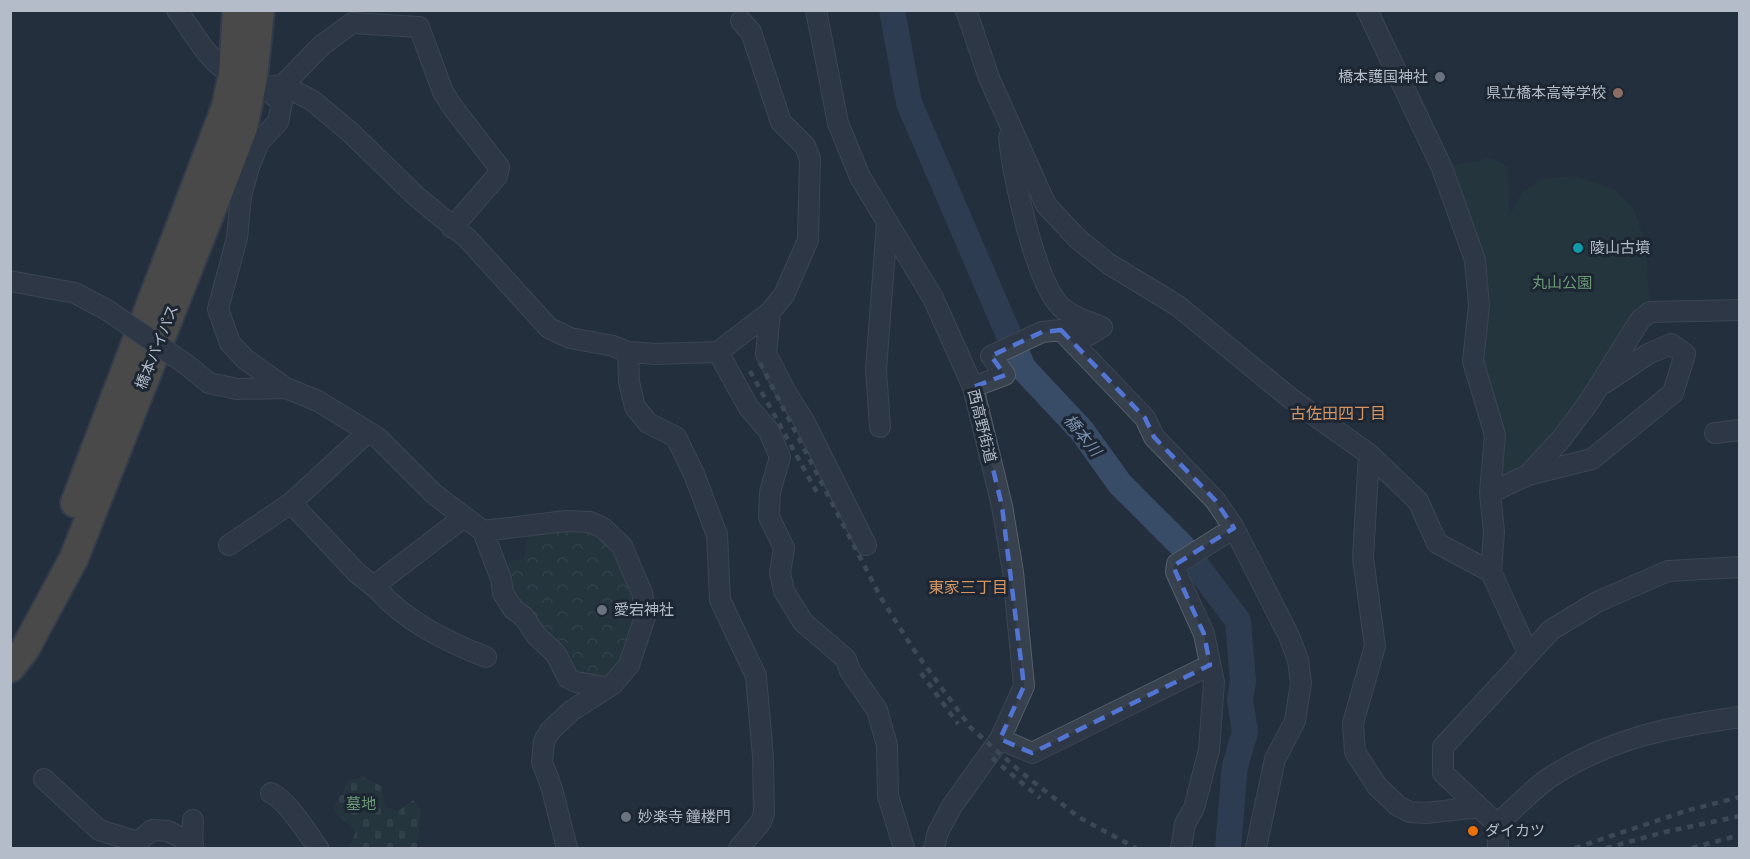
<svg xmlns="http://www.w3.org/2000/svg" width="1750" height="859" font-family="Commissioner,'Noto Sans JP',sans-serif">
<style>
.forest{fill:url(#forest-crowns)}
.cemetery{fill:url(#cemetery-stones)}
.park{fill:#263c3f}
.lines{fill:none;stroke-linecap:round;stroke-linejoin:round}
.river{stroke:#394c67;stroke-width:26}
.minor-casing{stroke:#565f6c;stroke-width:22}
.highway-casing{stroke:#434c59;stroke-width:32}
.minor{stroke:#38414e;stroke-width:20}
.highway{stroke:#746855;stroke-width:28}
.rail{stroke:#5a6575;stroke-width:4.5;stroke-dasharray:6 6;stroke-linecap:butt}
.minor-bridge-casing{stroke:#565f6c;stroke-width:22;stroke-linecap:butt}
.minor-bridge{stroke:#38414e;stroke-width:20}
.marked{fill:none;stroke:#5274d3;stroke-width:4.5;stroke-dasharray:12 8;stroke-linejoin:round}
.worship-dot{fill:#6b7280;stroke:#1d2633;stroke-width:2}
.education-dot{fill:#8d6e63;stroke:#1d2633;stroke-width:2}
.culture-dot{fill:#0f9aa8;stroke:#1d2633;stroke-width:2}
.food-dot{fill:#e8710a;stroke:#1d2633;stroke-width:2}
.labels{text-anchor:middle;stroke-width:6;stroke-linejoin:round;paint-order:stroke}
.poi-label{font-size:15px;fill:#b4bcc9;stroke:#1d2633;text-anchor:start}
.park-label{font-size:15px;fill:#6b9a76;stroke:#1d2633}
.street-label{font-size:15px;fill:#b4bcc9;stroke:#1d2633}
.neighbourhood-label{font-size:16px;fill:#d59563;stroke:#1d2633}
.water-label{font-size:16px;font-style:italic;fill:#7c92b1;stroke:#1d2633}
</style>
<defs>
<pattern id="forest-crowns" width="20" height="18" patternUnits="userSpaceOnUse" patternTransform="scale(1.5)"><rect width="20" height="18" fill="#263c3f"/><path d="M2 6a3 3 0 1 1 6 0M12 15a3 3 0 1 1 6 0" fill="none" stroke="#435659"/></pattern>
<pattern id="cemetery-stones" width="16" height="16" patternUnits="userSpaceOnUse" patternTransform="scale(1.5)"><rect width="16" height="16" fill="#263c3f"/><path d="M2 7V4a2 2 0 0 1 4 0v3zM10 15v-3a2 2 0 0 1 4 0v3z" fill="#435659"/></pattern>
</defs>
<rect width="100%" height="100%" fill="#242f3e"/>
<path class="forest" d="M581 527 620 547 644 614 612 683 582 682 515 610 507 570 510 561 524 559 528 536Z"/>
<path class="cemetery" d="M363 777 381 786 385 807 398 811 413 800 421 809 417 848H349L356 832 333 810 349 780Z"/>
<path class="park" d="M1491 158 1508 167 1509 216 1523 192 1542 179 1574 176 1616 190 1634 209 1646 247 1650 312 1528 475 1490 493 1495 442 1473 361 1479 306 1442 168Z"/>
<g class="lines">
<path class="river" d="M892 10 909 103 1023 368 1082 431 1120 484 1182 546 1238 621 1243 681 1240 700 1245 732 1235 766 1228 848"/>
<defs>
<path id="minor" d="M177 10C192 30 210 65 234 75 247 80 252 77 264 87L283 85 313 101 350 132 417 197 467 238 549 328 570 338 613 346 628 352 656 354 718 352 749 408 769 431 780 457 770 492 769 517 784 548 780 573 784 591 803 622 846 659 850 671 877 710 887 745 888 796 904 848
M816 10 838 123 860 177 933 298 973 387 1002 506 1013 572 1024 686 1000 739 952 806 938 832 934 848
M966 10 989 78 1046 205 1078 239 1109 264 1178 306 1290 398 1369 454 1363 558 1375 646 1353 723 1355 752 1377 786 1398 806 1410 812 1426 813 1479 807
M1367 10 1442 168 1475 260 1479 306 1473 361 1495 435 1490 493 1494 532 1491 572 1528 653
M741 21 751 32 781 122 805 146 810 159 808 240 784 295 770 312
M283 85 321 46 352 23 419 27 443 92 454 109 499 167 497 176 452 228
M264 87 282 103 278 122 259 142 249 167 241 196 237 238 218 309 230 343 245 359 286 388
M1009 137C1012 173 1035 282 1061 307 1072 317 1089 322 1102 327L1089 335 1061 330
M10 281 75 293 107 310
M628 352 629 382 635 407 648 423 676 437 694 474 717 535 720 600 756 676 763 757 764 813 761 822 739 848
M718 352 770 312 766 354 787 394 804 421 866 545
M187 365 209 383 237 389 286 388 318 401 378 438 434 494 483 531 566 521 590 522 603 528 622 546 642 593 646 614 629 665 613 684 571 711 550 731 544 741 542 762 552 789 567 848
M973 387 1005 375 991 356 1042 332 1061 330 1145 418 1154 437 1215 500 1234 528 1289 636 1298 660 1301 683 1295 721 1275 759 1256 848
M880 427 876 370 887 223
M1715 433 1740 430
M1369 454 1418 501 1437 543 1491 572
M1528 475 1592 459 1673 393 1685 354 1671 344 1648 354 1606 382
M1490 493 1528 475 1562 438 1589 402 1640 320 1650 312 1740 310
M291 503 368 432
M464 517 383 579 376 588C405 621 445 641 486 657
M483 531 501 579 503 593 513 609 524 617 536 635 556 654 568 678 576 682 606 687
M229 545 291 503 357 573 376 588
M1000 739 1032 753 1210 665
M44 779 99 830 138 842 152 830 168 831 193 844
M271 793C287 800 308 834 318 848
M1497 824 1443 773V747L1551 630 1597 602 1668 571 1740 567
M192 848 193 820
M1181 848 1185 824 1194 808 1209 750 1214 682 1204 634 1176 572 1177 564 1234 528
M1498 848 1497 824C1514 809 1531 791 1549 778 1610 738 1669 727 1740 717"/>
<path id="highway" d="M75 503 226 107 233 74 237 10
M10 668 25 649 74 558 223 180 243 128 253 78 260 10"/>
</defs>
<use href="#minor" class="minor-casing"/>
<use href="#highway" class="highway-casing"/>
<use href="#minor" class="minor"/>
<use href="#highway" class="highway"/>
<path class="rail" d="M760 363 881 598 914 650 971 728 1022 773 1080 818 1136 848
M750 371 819 496
M921 673 958 724
M992 758 1040 798
M1575 848 1689 810 1740 797
M1606 848 1665 832 1740 816
M1692 848 1740 835"/>
<defs>
<path id="minor-bridge" d="M107 310 187 365"/>
</defs>
<use href="#minor-bridge" class="minor-bridge-casing"/>
<use href="#minor-bridge" class="minor-bridge"/>
</g>
<path d="M0 0H1750V859H0ZM1061 330 1145 418 1154 437 1215 500 1234 528 1173 566 1204 634 1210 665 1032 753 1000 739 1024 686 1002 506 973 387 1005 375 991 356 1042 332Z" fill="#242f3e" fill-opacity=".55" fill-rule="evenodd"/>
<path class="marked" d="M1061 330 1145 418 1154 437 1215 500 1234 528 1173 566 1204 634 1210 665 1032 753 1000 739 1024 686 1002 506 973 387 1005 375 991 356 1042 332Z"/>
<g class="worship-dot">
<circle cx="1440" cy="77" r="6"/>
<circle cx="602" cy="610" r="6"/>
<circle cx="626" cy="817" r="6"/>
</g>
<circle class="education-dot" cx="1618" cy="93" r="6"/>
<circle class="culture-dot" cx="1578" cy="248" r="6"/>
<circle class="food-dot" cx="1473" cy="831" r="6"/>
<g class="labels">
<g class="poi-label">
<text x="1428" y="82" text-anchor="end">橋本護国神社</text>
<text x="1606" y="98" text-anchor="end">県立橋本高等学校</text>
<text x="1590" y="253">陵山古墳</text>
<text x="614" y="615">愛宕神社</text>
<text x="638" y="822">妙楽寺 鐘楼門</text>
<text x="1485" y="836">ダイカツ</text>
</g>
<g class="park-label">
<text x="1562" y="288">丸山公園</text>
<text x="361" y="809">墓地</text>
</g>
<g class="street-label">
<text transform="translate(157 347) rotate(-68)" y="5">橋本バイパス</text>
<text transform="translate(982 426) rotate(76)" y="5">西高野街道</text>
</g>
<g class="neighbourhood-label">
<text x="1338" y="419">古佐田四丁目</text>
<text x="968" y="593">東家三丁目</text>
</g>
<g class="water-label">
<text transform="translate(1083 435) rotate(51)" y="6">橋本川</text>
</g>
</g>
<rect width="1750" height="859" fill="none" stroke="#b4bcc9" stroke-width="24"/>
</svg>
